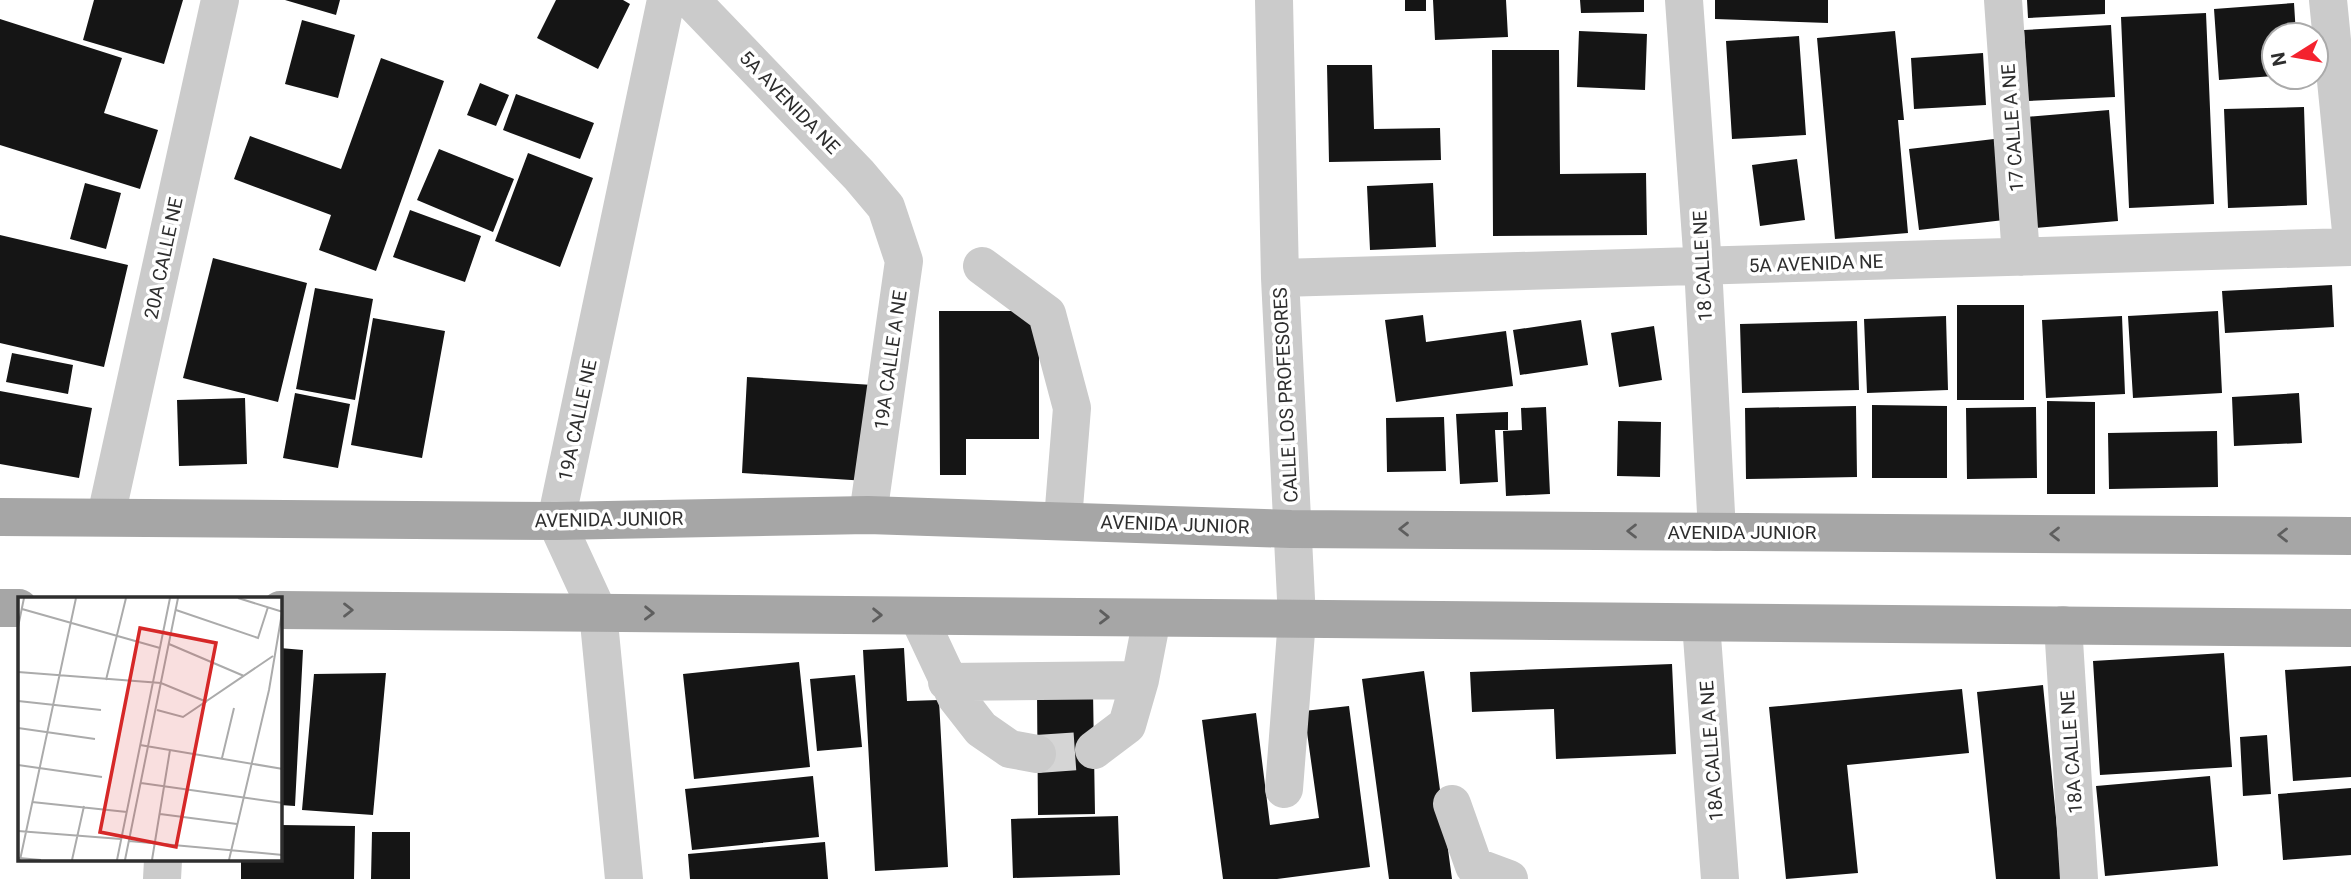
<svg xmlns="http://www.w3.org/2000/svg" width="2351" height="879" font-family="Roboto,sans-serif">
<style>
.building{fill:#151515}
.lines{fill:none;stroke-linecap:round;stroke-linejoin:round}
.minor-tunnel{stroke:#d5d5d5;stroke-width:38;stroke-dasharray:38 19;stroke-linecap:butt}
.minor{stroke:#cbcbcb;stroke-width:38}
.major{stroke:#a6a6a6;stroke-width:38}
.oneway{stroke:#5e5e5e}
.labels{text-anchor:middle;stroke-width:7;stroke-linejoin:round;paint-order:stroke}
.street-label{font-size:19px;fill:#2e2e2e;stroke:#fff}
.inset-road{fill:none;stroke:#ababab;stroke-width:2}
.view{fill:#d62828;fill-opacity:0.15;stroke:#d62828;stroke-width:3.5}
.inset-edge{fill:none;stroke:#2e2e2e;stroke-width:3.5}
</style>
<rect width="100%" height="100%" fill="#fff"/>
<path class="building" d="M94 0H183L164 64 83 40Z
M285 0H340L336 15Z
M556 0H623L630 4 598 69 537 38Z
M1405 0H1426V11H1405Z
M1433 0H1506L1508 37 1435 40Z
M1580 0H1644V12L1581 13Z
M1715 0H1828V23L1715 19Z
M2027 0H2105V14L2028 18Z
M2294 3 2296 35H2274V76L2219 80 2214 9Z
M2206 13 2214 204 2129 208 2121 17Z
M0 19 122 58 104 113 158 130 140 189 0 145Z
M302 20 355 35 338 98 285 84Z
M2111 25 2115 97 2028 101 2024 30Z
M1579 31 1647 34 1645 90 1577 87Z
M1895 31 1904 120H1898L1908 233 1835 239 1817 38Z
M1799 36 1806 135 1732 139 1726 41Z
M1492 50H1559L1560 174 1646 173 1647 235 1493 236Z
M1983 53 1986 105 1914 109 1911 58Z
M381 58 444 81 376 271 319 250 331 215 234 179 250 136 341 169Z
M1327 65H1372L1374 129 1440 128 1441 160 1329 162Z
M480 83 509 95 496 126 467 115Z
M516 94 594 123 580 159 503 130Z
M2304 107 2307 205 2228 208 2224 109Z
M2109 110 2118 221 2035 228 2026 117Z
M1994 139 2004 220 1919 230 1909 149Z
M439 149 514 179 493 232 417 200Z
M528 153 593 178 560 267 495 241Z
M1797 159 1805 220 1760 226 1752 165Z
M85 183 121 193 106 249 70 239Z
M1433 183 1436 247 1370 250 1367 186Z
M410 210 481 236 465 282 393 257Z
M0 235 128 265 104 367 0 343Z
M213 258 307 283 278 402 183 378Z
M2332 285 2334 327 2225 333 2222 291Z
M315 288 373 299 355 400 296 389Z
M1957 305H2024V400H1957Z
M939 311H1039V439H966V475H940Z
M2218 311 2222 393 2133 398 2128 316Z
M1423 315 1426 342 1506 331 1513 386 1396 402 1385 320Z
M1946 316 1948 390 1867 393 1864 319Z
M2122 316 2125 394 2046 398 2042 320Z
M373 318 445 331 422 458 351 445Z
M1581 320 1588 365 1520 375 1513 330Z
M1857 321 1859 390 1742 393 1740 324Z
M1654 326 1662 380 1619 387 1611 333Z
M12 353 73 365 68 394 6 382Z
M747 377 873 385 867 481 742 473Z
M0 391 92 408 79 478 0 464Z
M295 393 350 404 338 468 283 458Z
M2299 393 2302 443 2234 446 2232 397Z
M245 398 247 464 179 466 177 400Z
M2047 401 2095 402V494H2047Z
M1872 405 1947 406V478H1872Z
M1856 406 1857 477 1746 479 1745 408Z
M1546 407 1550 494 1506 496 1503 431 1522 430 1521 408Z
M2036 407 2037 478 1967 479 1966 408Z
M1508 412V430H1495L1498 482 1460 484 1456 414Z
M1444 417 1446 471 1387 472 1386 418Z
M1618 421 1661 422 1660 477 1617 476Z
M2217 431 2218 487 2109 489 2108 433Z
M280 648 303 650 295 806 280 805Z
M904 648 907 701 939 700 948 867 875 871 863 650Z
M2224 653 2232 767 2100 775 2093 661Z
M799 662 810 767 694 779 683 674Z
M1672 664 1676 754 1556 759 1554 709 1472 712 1470 672Z
M2351 666V777L2293 781 2285 670Z
M1424 671 1452 879H1389L1362 679Z
M386 673 373 815 302 810 314 674Z
M855 675 862 747 817 751 810 679Z
M2043 685 2062 879H1996L1977 692Z
M1962 689 1969 753 1847 765 1858 873 1786 879 1769 707Z
M1093 691 1095 814 1038 815 1037 692Z
M1349 706 1370 867 1277 879H1223L1202 720 1256 713 1270 825 1319 818 1304 711Z
M2267 735 2271 794 2243 796 2240 737Z
M813 776 819 837 692 850 685 789Z
M2210 776 2218 866 2105 876 2096 786Z
M2351 788V855L2283 860 2278 794Z
M1118 816 1120 875 1013 878 1011 819Z
M280 825 355 826 354 879H241V860H280Z
M372 832H410V879H371Z
M825 842 828 879H690L688 854Z"/>
<g class="lines">
<path class="minor-tunnel" d="M1037 754 1094 750"/>
<path class="minor" d="M691 0 859 175 886 207 904 261 868 515
M1274 0 1280 278 1297 619 1284 789
M1684 0 1703 266 1717 532
M2003 0 2021 257
M2328 0 2351 231
M982 266 1047 314 1072 408 1063 520
M1280 278 2351 247
M106 516 220 0
M918 616 956 697 981 729 1010 749 1037 754
M1701 623 1720 879
M2063 625 2079 879
M947 682 1140 680
M1094 750 1127 725 1140 680 1152 618
M1452 804 1474 866 1509 879
M162 879 163 860
M624 879 598 612 556 521 666 0"/>
<path class="major" d="M0 517 556 521 868 515 1291 529 2351 536
M0 608H19
M280 610 2351 628"/>
</g>
<defs><path id="oneway-chevron" d="M-2-3.5L2.5 0L-2 3.5" fill="none" stroke-width="1.6" stroke-linecap="round" stroke-linejoin="round" transform="scale(1.75)"/></defs>
<g class="oneway">
<use href="#oneway-chevron" transform="translate(1404 529) rotate(-180)"/>
<use href="#oneway-chevron" transform="translate(1632 531) rotate(-180)"/>
<use href="#oneway-chevron" transform="translate(2055 534) rotate(-180)"/>
<use href="#oneway-chevron" transform="translate(2283 535) rotate(-180)"/>
<use href="#oneway-chevron" transform="translate(348 610)"/>
<use href="#oneway-chevron" transform="translate(649 613) rotate(1)"/>
<use href="#oneway-chevron" transform="translate(877 615) rotate(1)"/>
<use href="#oneway-chevron" transform="translate(1104 617) rotate(1)"/>
</g>
<g class="labels">
<g class="street-label">
<text transform="translate(790 102) rotate(46)" y="7">5A AVENIDA NE</text>
<text transform="translate(2012 128) rotate(-94)" y="7">17 CALLE A NE</text>
<text transform="translate(163 258) rotate(-78)" y="7">20A CALLE NE</text>
<text transform="translate(1816 263) rotate(-2)" y="7">5A AVENIDA NE</text>
<text transform="translate(1702 266) rotate(-93)" y="7">18 CALLE NE</text>
<text transform="translate(890 360) rotate(-82)" y="7">19A CALLE A NE</text>
<text transform="translate(1285 395) rotate(-93)" y="7">CALLE LOS PROFESORES</text>
<text transform="translate(577 420) rotate(-78)" y="7">19A CALLE NE</text>
<text transform="translate(609 519) rotate(-1)" y="7">AVENIDA JUNIOR</text>
<text transform="translate(1175 524) rotate(2)" y="7">AVENIDA JUNIOR</text>
<text x="1742" y="539">AVENIDA JUNIOR</text>
<text transform="translate(1711 751) rotate(-94)" y="7">18A CALLE A NE</text>
<text transform="translate(2071 752) rotate(-94)" y="7">18A CALLE NE</text>
</g>
</g>
<g transform="translate(18 597)">
<rect width="264" height="264" fill="#fff"/>
<path class="inset-road" d="M220 1 265 15M4 12 142 51M158 13 240 41 250 10M0 30 6 1M151 47 226 79M0 75 143 86 189 105M88 83 108 1M0 104 83 113M139 113 165 120 255 59M0 131 77 142M122 148 265 172M204 161 216 111M0 168 84 180M123 186 265 206M14 205 109 215M142 217 219 227M0 234 103 242M111 244 265 258M1 261 23 263M2 263 58 1M54 263 66 209M99 263 152 1M107 263 160 1M134 263 152 153M211 263 251 93 265 10"/>
<path class="view" d="M122 31 198 46 158 250 82 235Z"/>
<rect width="264" height="264" class="inset-edge"/>
</g>
<g transform="translate(2295 56) rotate(259)"><circle r="33" fill="#ffffff" stroke="#ababab" stroke-width="2"/>
<path d="M0-5L12 26L0 18L-12 26Z" fill="#f4222e"/>
<text y="-10" font-size="19" font-weight="bold" text-anchor="middle" fill="#2e2e2e">N</text>
</g>
</svg>
